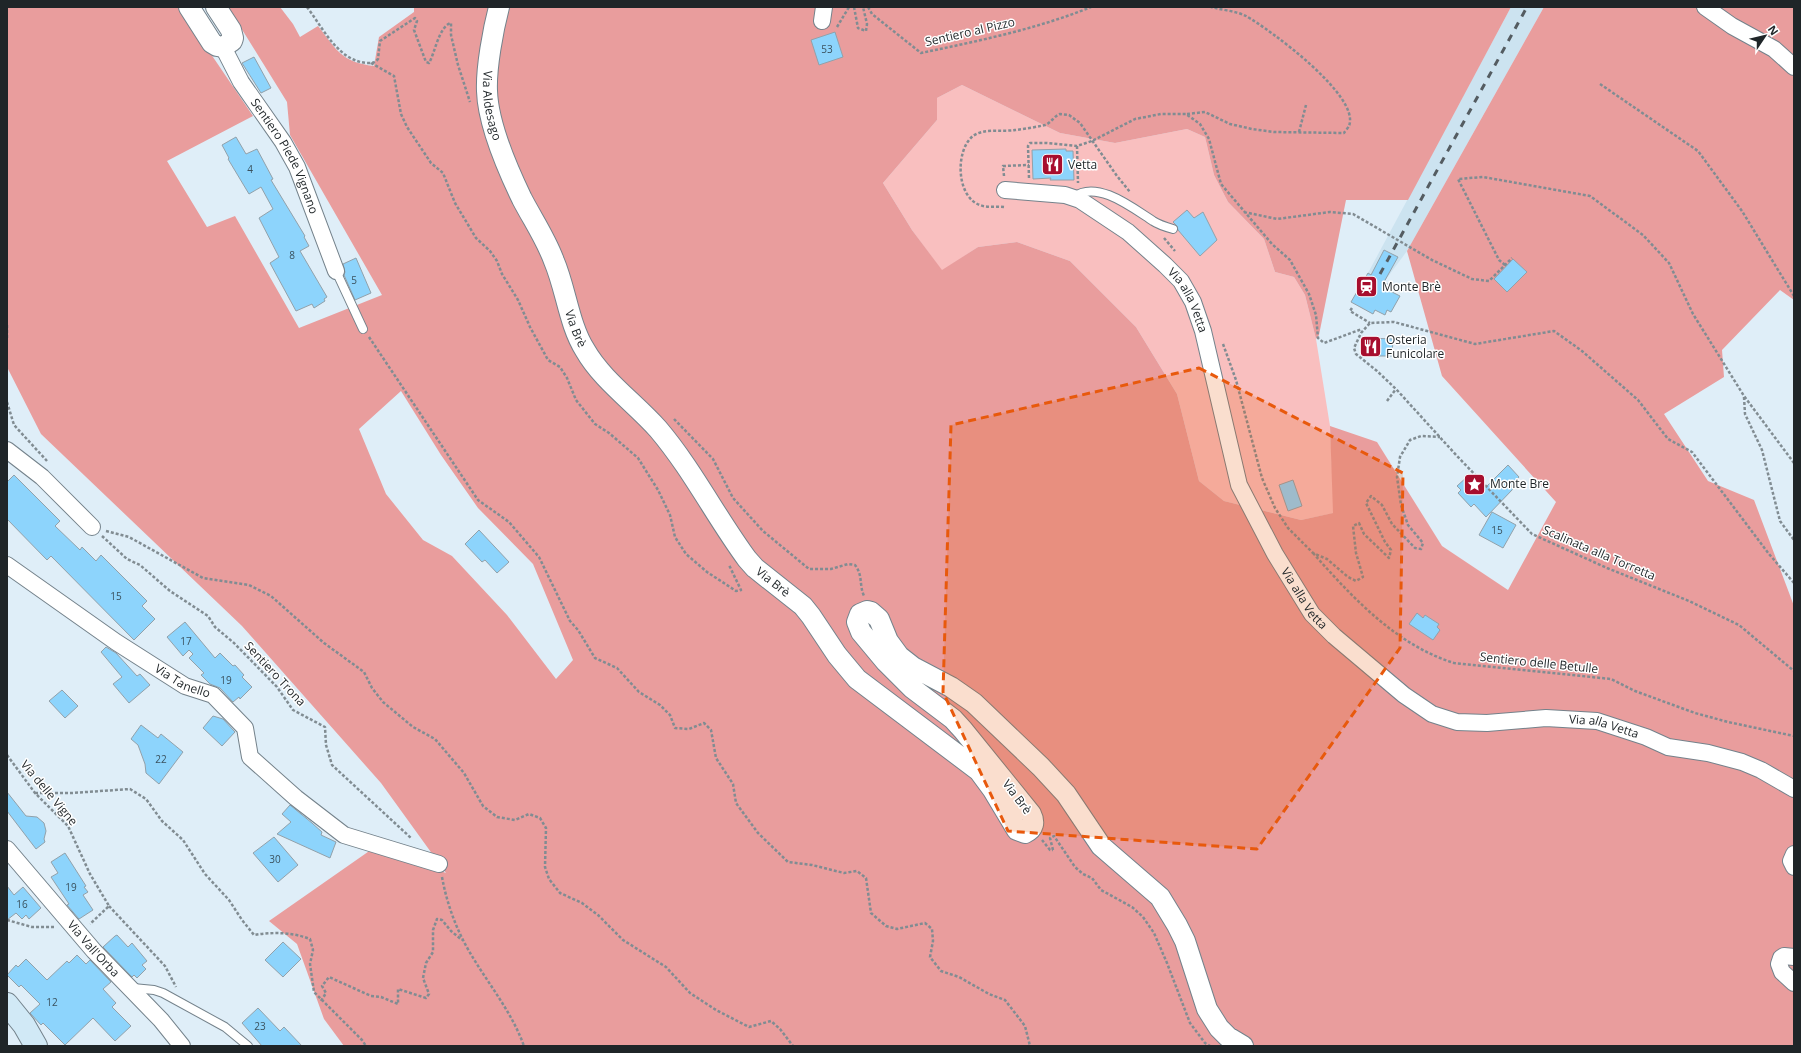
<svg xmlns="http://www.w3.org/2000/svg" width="1801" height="1053" font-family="'Open Sans',sans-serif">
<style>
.built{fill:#cce3f0}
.green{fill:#f9bfbf}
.forest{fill:#e99d9d;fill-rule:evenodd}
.building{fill:#8dd4fc;stroke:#92a1aa}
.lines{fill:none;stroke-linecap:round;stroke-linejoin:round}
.service-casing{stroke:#74828b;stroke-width:10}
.minor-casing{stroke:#74828b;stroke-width:18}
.tertiary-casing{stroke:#74828b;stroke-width:22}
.secondary-casing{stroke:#74828b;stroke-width:24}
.path{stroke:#818c92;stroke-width:2.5;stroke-dasharray:3 2;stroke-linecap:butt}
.service{stroke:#fff;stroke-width:8}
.minor{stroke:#fff;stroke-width:16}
.tertiary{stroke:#fff;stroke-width:20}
.secondary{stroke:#d1e9f6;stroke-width:22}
.rail{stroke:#545c61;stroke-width:3;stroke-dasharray:7 7;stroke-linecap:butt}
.marked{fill:#e8590c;fill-opacity:0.2;stroke:#e8590c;stroke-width:3;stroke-dasharray:8 5;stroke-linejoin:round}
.labels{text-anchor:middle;stroke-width:3;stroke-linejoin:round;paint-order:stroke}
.number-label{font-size:10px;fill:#3a515d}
.street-label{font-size:12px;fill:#1f2528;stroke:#fff}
.poi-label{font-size:12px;fill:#1f2528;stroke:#fff;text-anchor:start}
</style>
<rect width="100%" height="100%" fill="#dfeef8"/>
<path class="built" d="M1511 7H1544L1407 251 1384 282 1368 273Z"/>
<path class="green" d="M962 85 1060 133 1115 143 1187 129 1205 137 1214 175 1228 202 1264 239 1275 272 1294 277 1305 295 1316 339 1330 426 1334 513 1301 520 1224 501 1199 481 1177 394 1136 327 1070 261 1017 242 978 247 942 271 912 230 883 183 937 120V98Z"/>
<path class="forest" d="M7 7H179L253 116 167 161 207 227 235 216 299 328 382 295 290 135 287 102 228 7H280L293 24 300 37 318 26C337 50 341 62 374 66L379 37 414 12V7H1511L1408 200H1346L1319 335 1316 339 1305 295 1294 277 1275 272 1264 239 1228 202 1214 175 1205 137 1187 129 1115 143 1060 133 962 85 937 98V120L883 183 912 230 942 270 978 247 1017 242 1070 261 1136 327 1177 394 1199 481 1224 501 1301 520 1333 513 1330 426 1377 442 1442 546 1508 590 1556 502 1442 376 1407 251 1544 7H1794V300L1780 290 1722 350 1724 377 1664 414 1708 481 1754 500 1794 606V1046H344L324 1019 297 944 269 921 375 847 446 873 381 783 242 626 41 434 7 367ZM401 391 441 455 478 508 533 564 573 660 556 679 507 615 452 556 423 540 386 494 359 429Z"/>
<path class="building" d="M835 32 843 57 819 65 811 40Z
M254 57 271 88 261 93 242 63Z
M236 137 246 154 257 149 273 179 271 180 305 236 304 237 309 246 300 251 327 297 324 299 325 301 314 308 312 304 296 311 270 263 279 257 259 218 273 209 261 187 249 194 228 159 229 158 222 145Z
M1066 149V151H1073L1074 180H1050L1051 178 1033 179 1032 150Z
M1187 210 1194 218 1203 212 1217 240 1200 256 1178 230 1177 226 1173 222Z
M1384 250 1398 257 1384 282 1389 285 1386 289 1400 296 1391 312 1387 310 1385 315 1375 310 1373 314 1351 302 1368 273 1371 275Z
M356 258 371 293 355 300 344 275 345 272 343 264Z
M1513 259 1527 272 1507 292 1494 279Z
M1366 338 1393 339 1392 356H1366L1362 351 1363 343Z
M1508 465 1519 477 1511 486 1513 489 1486 517 1474 504 1471 507 1458 493 1461 490 1457 486 1468 476 1471 480 1474 477 1483 487 1484 485 1486 487Z
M14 475 60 521 55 526 80 550 82 547 96 561 101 555 147 601 142 606 155 619 134 640 51 556 47 560 7 519V482Z
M1293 480 1302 506 1288 511 1279 485Z
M1492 512 1516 525 1503 548 1479 535Z
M479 530 509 562 497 573 485 560 482 562 465 544Z
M1417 613 1423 618 1425 615 1439 624 1437 627 1440 630 1433 640 1409 624Z
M185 622 215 658 220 653 233 666 235 665 244 675 242 677 252 687 240 699 239 697 233 702 220 688 210 684 201 675 204 673 189 658 193 654 189 650 183 656 167 637Z
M106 647 116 653 137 676 140 674 150 685 129 703 113 684 122 677 101 652Z
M62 690 78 706 65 718 49 701Z
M213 716 223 719 235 732 222 746 203 728Z
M141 725 158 738 161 734 183 752 159 784 146 773 145 764 138 745 131 739Z
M7 792 26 816 37 817 44 823 46 831 44 839 45 842 36 849 7 811Z
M290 805 312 823 322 832 321 835 336 842 330 858 277 834 291 822 282 814Z
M274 837 298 865 278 882 253 853Z
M65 853 86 886 84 887 88 892 83 895 93 910 79 919 67 905 69 904 51 877 58 873 51 862Z
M7 886 14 895 23 887 41 908 29 919 26 915 22 919 16 913 7 920Z
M117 935 128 947 132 943 147 961 142 965 146 969 137 978 134 975 132 977 103 947 115 936Z
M283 942 301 959 283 977 265 960Z
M77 955 86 964 90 960 111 982 103 989 116 1003 112 1007 131 1026 115 1041 93 1018 65 1045 43 1023 41 1025 30 1013 40 1004 21 985 19 987 7 975 16 965 18 967 26 959 47 980 67 961 69 963Z
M258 1008 280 1031 284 1027 302 1046H262L242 1023Z"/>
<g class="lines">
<defs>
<path id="service" d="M1074 197C1097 179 1134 209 1153 221 1159 225 1166 227 1173 229
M336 271 363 329
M133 988 154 990 163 993 225 1027 248 1046"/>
<g id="minor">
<path d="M1705 7 1732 26 1774 49 1794 67"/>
<path d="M822 21 824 7"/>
<path id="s1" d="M223 47 241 82 283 142 297 167 336 271"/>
<path id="s2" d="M1005 190 1065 195 1080 200 1128 232 1165 265 1181 281 1193 302 1203 331 1239 485 1275 554 1312 614 1334 636 1404 695 1432 714 1457 722 1487 723 1546 718 1597 721 1646 737 1668 747 1708 753 1742 762 1761 770 1794 789"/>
<path d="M7 450 42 477 92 527"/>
<path id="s3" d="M7 565 116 642 185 686 213 695 245 728 250 757 296 798 344 835 439 864"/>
<path id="s4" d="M7 849 94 951 161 1020 182 1046"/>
<path d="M1794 854 1791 861 1794 867"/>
<path d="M1794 957 1784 956 1781 958 1779 964 1782 972 1794 983"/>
</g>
<g id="tertiary">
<path d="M189 7 212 43 217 46 223 47 232 41 233 38 231 30 216 7"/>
<path id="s5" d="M499 7C493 30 486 68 487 91 488 123 508 170 522 199 533 220 546 239 554 261 566 289 569 325 585 350 602 380 635 403 658 429 692 469 716 517 747 559L755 568 803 606 811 616 837 655 857 679 979 771 993 790 1017 830 1025 833C1034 829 1035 822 1031 814L963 730 953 719 912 688 886 662 861 632 857 622 860 614 867 611 871 612 879 619 888 641 899 656 913 667 951 687 974 703 1041 767 1066 794 1101 846 1160 897 1177 925 1185 941 1207 1009 1219 1028 1228 1037 1243 1046"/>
</g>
<path id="secondary" d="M7 1004 24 1025 36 1046"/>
</defs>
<use href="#service" class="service-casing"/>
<use href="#minor" class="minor-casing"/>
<use href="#tertiary" class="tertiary-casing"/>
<use href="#secondary" class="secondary-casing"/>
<path class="path" d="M307 7C323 28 338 61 367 63 372 63 375 63 378 59L380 41 415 18 417 21 414 30 426 62 429 63C435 53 439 26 451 23V35L458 65 470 102
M854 7 858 28 866 31 867 24 863 7
M868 7 872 14 921 53C978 41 1037 29 1091 7
M837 27 849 7
M371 63 394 76 401 114 407 127 431 163 443 173 455 203 476 238 490 251 497 261 502 274 518 300 530 327 548 360 560 367 567 378 576 400 595 424 609 433 638 458 658 490 670 515 675 537 686 554 707 572 736 591 741 590 729 565
M1600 84 1698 151 1742 211 1794 296
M1187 114 1205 112 1230 124 1252 129 1274 132 1344 133C1345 131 1348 128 1349 126 1361 96 1269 29 1246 16 1236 11 1222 10 1211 7
M1299 132 1306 105
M1077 146 1078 183
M1004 176 1003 166 1029 165
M1029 178 1028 146 1030 143H1047L1077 146 1092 141 1135 119 1161 114H1186L1200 124 1209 139 1221 184 1272 244 1290 260 1309 294 1316 315 1318 338 1324 343 1362 329
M1004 207C996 206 987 208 980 205 956 197 955 150 973 136 984 128 1002 132 1015 130 1025 129 1036 127 1045 125 1051 123 1054 116 1060 114L1069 115 1080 123 1117 176 1130 192
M1244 212 1277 219 1330 212 1353 214 1432 260 1472 279 1489 281 1512 258
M1164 238 1175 251
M1505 265 1499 260 1458 179 1483 177 1590 196 1643 235 1669 263 1693 314 1744 396 1794 463
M1352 308 1350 311 1370 323
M7 325V339
M369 337 478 500 509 522 539 557 570 621 578 630 595 658 617 668 639 692 660 705 670 715 675 728 689 729 704 723 711 730 716 758 733 784 736 803 758 833 788 862 812 865 844 873 857 871 866 878 871 913 886 926 897 929 925 923 932 929 933 941 930 957 941 971 959 977 989 994 1005 1000 1025 1026 1030 1046
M1223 344 1236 380 1262 478 1275 508 1288 528 1313 553 1327 559 1348 577 1356 581 1363 577 1356 553 1353 526 1359 523 1364 534 1389 558 1391 550 1385 542 1366 503 1371 496 1382 505 1392 524 1415 548 1421 549 1423 543 1408 525 1401 505 1397 477 1400 457 1410 440 1421 436 1440 437
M1744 397 1745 414 1762 450 1780 521 1794 540
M1387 401 1396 389
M7 402 14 425 47 461
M674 419 713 459 733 498 763 531 809 569H831L848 564 855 565C863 575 859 585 864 596
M106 531 129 537 203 578 249 585 271 596 324 643 364 672 372 688 383 702 413 727 435 739 464 773 483 806 497 817 515 820 529 814 540 818 546 828 545 867 549 879 560 893 582 903 598 915 623 940 666 967 690 993 716 1010 749 1027 771 1021 780 1029 793 1046
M102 536 127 559 140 565 170 591 208 616 215 627 234 643 277 687 293 710 325 727 326 745 332 765 411 838
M1313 553C1352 597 1396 645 1454 663L1611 679 1635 691 1695 713 1728 722 1794 736
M1794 583 1769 554 1692 452 1668 439 1638 400 1582 351 1554 331 1475 344 1394 322 1370 323 1361 333 1354 348 1356 354 1377 371 1396 389 1457 456 1532 534 1607 568 1689 601 1739 625 1794 671
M7 755 35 793 68 826 90 874 109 906 90 924
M35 793H72L130 789 146 799 162 821 183 840 205 874 229 900 242 920 254 935C272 932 292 932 310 939L313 950 310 964 314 992 362 1040 366 1046
M1042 840 1050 850H1053
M1053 850 1050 838 1054 836 1075 867 1083 874 1092 878 1101 890 1132 907 1143 917 1154 933 1167 963 1190 1023 1205 1043 1210 1046
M442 877C446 899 453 920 463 940 482 977 510 1007 524 1046
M109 906 165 966 176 987
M7 920 32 927H54
M321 1001 326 993 322 986 329 977 371 996 381 997 398 1004V989L426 998 429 994 423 978 426 963 433 952V930L437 919 442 920 451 931 462 940"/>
<use href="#service" class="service"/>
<use href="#minor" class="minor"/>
<use href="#tertiary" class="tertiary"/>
<use href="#secondary" class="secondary"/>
<path class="rail" d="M1380 274 1527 7"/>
</g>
<path class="marked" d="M1199 368 1403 473 1400 648 1257 849 1008 831 943 692 951 425Z"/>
<defs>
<symbol id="restaurant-square" viewBox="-11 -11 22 22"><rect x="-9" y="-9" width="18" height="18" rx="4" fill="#a70e2e" stroke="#fff"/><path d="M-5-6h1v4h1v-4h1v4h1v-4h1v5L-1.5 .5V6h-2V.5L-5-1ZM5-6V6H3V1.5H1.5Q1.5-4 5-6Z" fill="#fff"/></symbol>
<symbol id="station-square" viewBox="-11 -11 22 22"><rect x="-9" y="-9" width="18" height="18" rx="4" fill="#a70e2e" stroke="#fff"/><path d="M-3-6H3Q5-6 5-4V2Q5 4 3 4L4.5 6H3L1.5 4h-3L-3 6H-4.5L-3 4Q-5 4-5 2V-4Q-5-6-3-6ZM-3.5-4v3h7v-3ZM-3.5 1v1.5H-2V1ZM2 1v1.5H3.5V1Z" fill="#fff"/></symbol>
<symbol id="sight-square" viewBox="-11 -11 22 22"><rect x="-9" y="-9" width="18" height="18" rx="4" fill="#a70e2e" stroke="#fff"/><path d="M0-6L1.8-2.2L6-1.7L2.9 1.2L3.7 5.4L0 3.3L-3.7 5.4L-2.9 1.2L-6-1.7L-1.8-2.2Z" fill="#fff"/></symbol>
</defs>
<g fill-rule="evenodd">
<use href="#restaurant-square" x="1040" y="152" width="25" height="25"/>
<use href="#station-square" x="1354" y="274" width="25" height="25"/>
<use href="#restaurant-square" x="1358" y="334" width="25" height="25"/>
<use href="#sight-square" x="1462" y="472" width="25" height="25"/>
</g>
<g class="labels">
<g class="number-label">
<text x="827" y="53">53</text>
<text x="250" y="173">4</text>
<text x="292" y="259">8</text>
<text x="354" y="284">5</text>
<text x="1497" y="534">15</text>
<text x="116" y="600">15</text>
<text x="186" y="645">17</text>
<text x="226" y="684">19</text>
<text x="161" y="763">22</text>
<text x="275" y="863">30</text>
<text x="71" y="891">19</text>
<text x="22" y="908">16</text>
<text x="52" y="1006">12</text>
<text x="260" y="1030">23</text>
</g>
<g class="street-label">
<text transform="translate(970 32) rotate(-13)" y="4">Sentiero al Pizzo</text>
<text dy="4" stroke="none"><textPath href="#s5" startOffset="100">Via Aldesago</textPath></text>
<text dy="4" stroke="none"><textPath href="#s1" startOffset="126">Sentiero Piede Vignano</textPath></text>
<text dy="4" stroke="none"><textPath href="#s2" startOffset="226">Via alla Vetta</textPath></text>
<text dy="4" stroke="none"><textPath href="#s5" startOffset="340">Via Brè</textPath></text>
<text transform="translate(1599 553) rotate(23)" y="4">Scalinata alla Torretta</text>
<text dy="4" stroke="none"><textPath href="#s5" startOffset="664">Via Brè</textPath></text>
<text dy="4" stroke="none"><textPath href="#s2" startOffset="550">Via alla Vetta</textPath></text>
<text transform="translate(1539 663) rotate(6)" y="4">Sentiero delle Betulle</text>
<text transform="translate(275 674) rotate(47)" y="4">Sentiero Trona</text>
<text dy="4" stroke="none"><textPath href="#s3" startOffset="211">Via Tanello</textPath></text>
<text dy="4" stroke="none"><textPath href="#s2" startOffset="898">Via alla Vetta</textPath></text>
<text transform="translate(49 793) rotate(50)" y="4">Via delle Vigne</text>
<text transform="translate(1017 797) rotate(53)" y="4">Via Brè</text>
<text dy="4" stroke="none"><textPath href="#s4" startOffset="132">Via Vall'Orba</textPath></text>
</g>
<g class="poi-label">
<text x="1068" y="169">Vetta</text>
<text x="1382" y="291">Monte Brè</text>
<text x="1386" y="344">Osteria<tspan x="1386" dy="14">Funicolare</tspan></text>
<text x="1490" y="488">Monte Bre</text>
</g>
</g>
<rect width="1801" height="1053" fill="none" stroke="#1f2528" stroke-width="16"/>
<g transform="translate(1765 36) rotate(55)" stroke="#ffffff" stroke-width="3" paint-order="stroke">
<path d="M0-3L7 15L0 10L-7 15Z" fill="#1f2528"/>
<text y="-6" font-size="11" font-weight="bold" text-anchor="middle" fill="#1f2528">N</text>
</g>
</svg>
